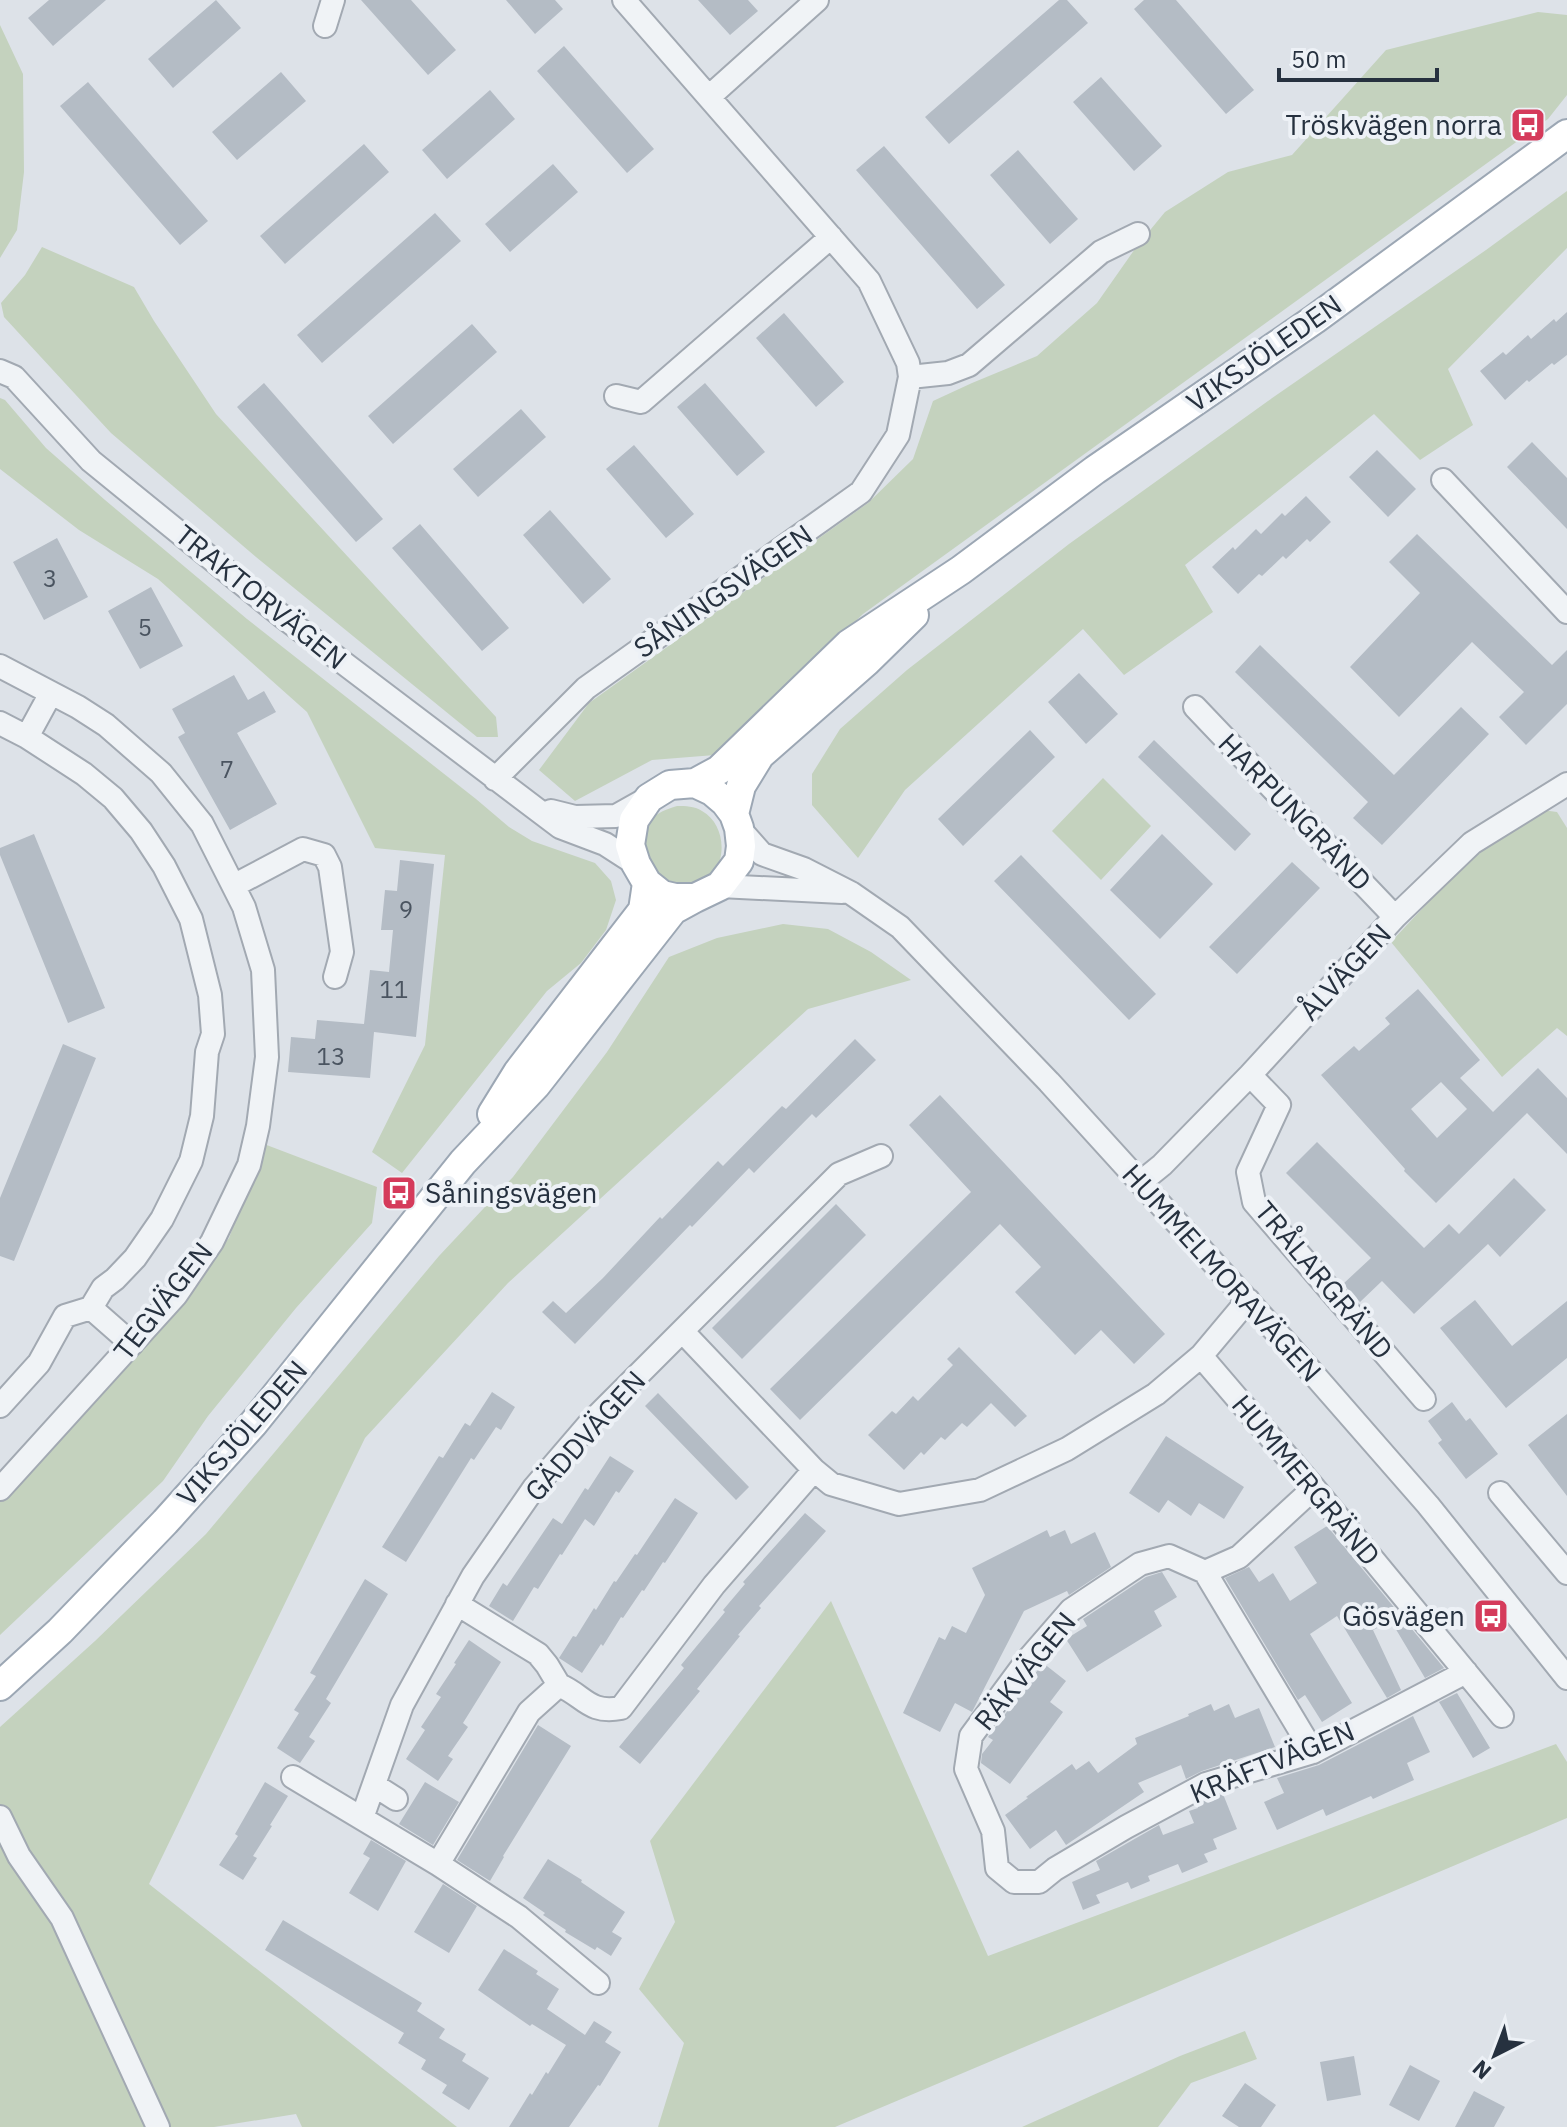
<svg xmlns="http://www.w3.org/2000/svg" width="1567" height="2127" font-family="'IBM Plex Sans',sans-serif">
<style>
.green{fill:#c4d2be}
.building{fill:#b4bcc5;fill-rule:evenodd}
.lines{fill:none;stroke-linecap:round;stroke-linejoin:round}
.minor-casing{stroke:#a2a9b2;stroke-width:26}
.major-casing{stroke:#9ca7b4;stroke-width:32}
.minor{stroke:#f0f3f6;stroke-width:22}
.major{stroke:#fff;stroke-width:28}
.labels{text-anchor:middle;stroke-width:8;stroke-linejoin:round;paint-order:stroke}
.number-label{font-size:24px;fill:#4a5460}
.poi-label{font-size:28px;fill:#26313f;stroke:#edf1f6;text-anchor:end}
.street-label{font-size:28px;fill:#26313f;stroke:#edf1f6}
</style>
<rect width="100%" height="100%" fill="#dde2e8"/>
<path class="green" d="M1538 12 1567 15V95L1548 119 863 614 715 755 652 760 575 801 539 770 589 703 868 503 913 459 933 401 972 383 1037 356 1097 303 1137 246 1165 212 1228 172 1292 155 1386 50Z
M0 25 23 74 24 172 17 230 0 258Z
M1567 191V248L1448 369 1473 425 1420 460 1374 414 1185 565 1213 612 1124 675 1083 629 905 790 858 858 812 805V774L840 729 907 670 1069 544 1268 401 1486 250Z
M42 247 134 287 154 321 216 414 496 717 498 737H477L256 557 111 433 4 317 1 303 25 275Z
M0 398 5 400 46 448 105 500 247 619 476 799 509 827 532 841 595 863 611 881 616 900 606 930 581 963 547 991 402 1173 372 1152 425 1045 445 855 375 848 307 712 158 579 79 530 0 469Z
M1103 778 1151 826 1101 880 1052 831Z
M677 806C686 806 694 806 702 811 731 827 728 880 692 886 684 887 674 885 666 884L642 854C646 825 646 815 677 806Z
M1535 809 1557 812 1567 828V1036L1557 1028 1502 1077 1391 942 1479 848Z
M783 924 828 929 871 952 911 980 808 1009 508 1283 365 1438 149 1884 457 2127H302L296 2114 214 2127H0V1727L95 1641 206 1534 439 1256 513 1177 607 1052 669 957 717 938Z
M264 1144 377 1187 372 1223 296 1308 208 1416 163 1481 0 1635V1502L100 1395 229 1238Z
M831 1601 988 1956 1556 1744 1567 1762V1818L835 2127H658L684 2043 639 1989 675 1922 650 1841Z
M1245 2031 1257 2059 1191 2083 1158 2127H1022L1180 2056Z"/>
<path class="building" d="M49 0H106L53 46 28 18Z
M216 0 241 28 173 88 148 59Z
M361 0H411L456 50 428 75Z
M506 0H555L563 9 535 34Z
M698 0H748L758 11 730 35Z
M1059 0H1067L1088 23 949 144 925 117Z
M1144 0H1176L1254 90 1226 114 1134 9Z
M564 46 654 149 627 173 537 71Z
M281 72 306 101 237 160 212 132Z
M1101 77 1162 146 1134 171 1073 102Z
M88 82 208 221 180 245 60 106Z
M490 90 515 119 447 179 422 150Z
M364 144 389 172 285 264 260 236Z
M884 146 1005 285 977 309 856 170Z
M1018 150 1078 219 1050 244 990 175Z
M553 164 578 192 510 252 485 224Z
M435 213 461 241 322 363 297 335Z
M1567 312V355L1554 365 1552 363 1529 382 1527 380 1505 400 1480 371 1503 352 1506 355 1528 335 1531 339 1554 319 1556 322Z
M784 313 844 382 816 407 756 338Z
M472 324 497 352 393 444 368 416Z
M264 383 383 519 356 542 237 407Z
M705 383 765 452 737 476 677 407Z
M521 409 546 437 478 497 453 469Z
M1532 442 1567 478V529L1507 467Z
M634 445 694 514 666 538 606 469Z
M1377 450 1416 489 1388 517 1349 477Z
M1306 496 1331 522 1310 542 1307 539 1286 559 1283 556 1262 576 1259 574 1238 594 1212 567 1233 547 1235 550 1256 529 1261 534 1282 513 1285 516Z
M550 510 611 579 583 604 523 535Z
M420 524 509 628 482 651 392 548Z
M1417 534 1552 665 1567 650V704L1526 745 1499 717 1524 692 1472 642 1399 717 1350 667 1420 593 1389 562Z
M57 538 88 597 44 620 13 562Z
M151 587 183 646 140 669 108 611Z
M1260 645 1394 775 1461 707 1489 734 1382 845 1353 818 1368 802 1235 672Z
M1079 673 1118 714 1086 744 1048 702Z
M234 675 248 700 264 691 276 712 237 733 277 804 230 830 178 737 185 733 172 709Z
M1030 730 1055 757 963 846 938 819Z
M1154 740 1251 834 1235 851 1138 757Z
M34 834 105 1008 68 1023 0 855V848Z
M1162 834 1213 884 1160 939 1110 890Z
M1021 855 1156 994 1129 1020 994 881Z
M400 860 434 864 416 1037 374 1032 370 1078 288 1072 291 1037 315 1039 317 1020 364 1024 370 970 389 972 393 930H381L385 890 397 891Z
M1292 862 1320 888 1237 974 1209 947Z
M1418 989 1480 1060 1460 1078 1493 1112 1538 1068 1567 1098V1154L1527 1113 1436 1203 1404 1171 1405 1169 1321 1075 1354 1046 1359 1051 1390 1024 1385 1018ZM1441 1082 1467 1109 1437 1138 1411 1109Z
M855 1039 876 1060 816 1118 812 1114 754 1173 749 1168 692 1227 690 1225 575 1344 542 1312 553 1301 566 1313 603 1278 660 1217 662 1219 718 1161 723 1166 782 1106 786 1109Z
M63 1044 96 1058 14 1261 0 1256V1198Z
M940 1095 1165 1334 1134 1364 1101 1330 1075 1355 1015 1292 1041 1267 1000 1224 800 1420 770 1389 971 1192 909 1125Z
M1317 1142 1424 1248 1449 1224 1459 1234 1514 1178 1546 1210 1500 1257 1488 1244 1414 1314 1382 1281 1360 1302 1343 1284 1371 1258 1286 1173Z
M836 1204 866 1235 742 1359 712 1328Z
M1475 1300 1512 1346 1567 1301V1358L1506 1408 1440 1328Z
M959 1347 1027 1416 1015 1427 991 1403 967 1427 962 1423 945 1440 941 1437 924 1455 921 1452 904 1470 868 1435 892 1411 896 1414 913 1396 918 1401 953 1365 947 1359Z
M492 1392 515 1407 501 1430 496 1427 474 1460 471 1458 406 1562 382 1547 439 1456 443 1458 465 1423 470 1426Z
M658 1393 749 1487 736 1500 645 1406Z
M1452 1402 1466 1421 1470 1418 1498 1454 1466 1479 1438 1443 1442 1440 1428 1421Z
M1567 1414V1496L1528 1445Z
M1166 1436 1244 1487 1224 1519 1199 1503 1191 1516 1168 1500 1159 1513 1129 1493Z
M610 1456 634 1471 619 1493 616 1491 594 1526 585 1519 562 1555 560 1554 538 1589 534 1587 513 1621 489 1606 503 1583 507 1586 553 1518 562 1524 585 1488 588 1490Z
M675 1498 698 1513 665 1563 663 1562 644 1591 642 1590 623 1618 621 1617 603 1646 601 1644 582 1673 559 1658 573 1636 576 1637 594 1608 596 1610 614 1581 616 1582 635 1554 637 1555Z
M805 1513 826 1531 759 1606 761 1608 738 1635 740 1636 697 1689 700 1691 640 1764 619 1747 684 1668 681 1665 725 1612 723 1610 745 1584 743 1582Z
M1327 1526 1444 1668 1425 1678 1391 1621 1373 1630 1401 1690 1387 1698 1337 1616 1310 1634 1352 1703 1322 1722 1305 1695 1298 1700 1225 1578 1249 1567 1259 1582 1273 1573 1290 1601 1317 1583 1294 1547Z
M1047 1530 1050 1537 1065 1530 1071 1544 1095 1532 1111 1567 1069 1595 1067 1591 1024 1611 972 1712 955 1703 940 1732 903 1713 939 1637 945 1640 952 1626 966 1633 985 1595 972 1568Z
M1162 1572 1177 1597 1154 1611 1162 1626 1087 1672 1066 1639 1087 1626 1083 1619 1146 1577Z
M365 1579 388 1594 326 1699 331 1703 309 1737 315 1741 300 1763 277 1748 299 1713 294 1710 316 1676 310 1673Z
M469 1640 501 1662 463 1723 468 1727 448 1756 453 1759 438 1781 406 1759 425 1730 421 1727 441 1697 436 1694 456 1664 454 1663Z
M1043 1663 1066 1681 1050 1702 1063 1712 1010 1784 981 1763 982 1754 993 1740 988 1737Z
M1457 1693 1490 1748 1473 1758 1439 1702Z
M1211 1704 1214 1711 1229 1704 1235 1718 1259 1708 1275 1747 1202 1771 1186 1779 1181 1765 1138 1783 1144 1792 1066 1845 1056 1830 1030 1849 1005 1815 1028 1798 1026 1797 1072 1764 1076 1770 1089 1761 1098 1773 1137 1744 1135 1738 1189 1716 1188 1714Z
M1413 1716 1430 1752 1407 1763 1414 1780 1373 1799 1371 1796 1326 1816 1323 1809 1277 1830 1264 1802 1284 1793 1277 1778 1319 1765Z
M538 1725 571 1746 503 1856 504 1857 490 1881 457 1860Z
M265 1782 288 1796 270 1825 272 1826 253 1856 257 1858 243 1880 219 1865 238 1836 235 1834Z
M425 1782 459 1802 433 1845 399 1824Z
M1223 1794 1237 1829 1213 1839 1217 1849 1204 1854 1208 1862 1182 1873 1178 1864 1148 1876 1150 1881 1131 1889 1128 1882 1096 1895 1100 1903 1083 1910 1072 1882 1100 1870 1096 1861 1159 1825 1163 1835 1194 1823 1189 1811 1198 1808 1197 1805 1211 1797Z
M371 1840 406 1861 378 1911 349 1893 370 1858 363 1854Z
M548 1859 582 1880 581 1882 625 1912 612 1932 622 1938 611 1956 597 1947 595 1950 565 1932 566 1930 543 1915 545 1913 523 1898Z
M443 1884 477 1906 449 1953 414 1932Z
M283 1920 422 2003 417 2011 445 2029 439 2038 466 2054 462 2061 489 2078 469 2110 442 2093 447 2085 421 2069 426 2060 398 2043 404 2033 265 1950Z
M504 1949 538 1971 536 1974 559 1989 547 2009 585 2035 594 2021 612 2032 605 2042 621 2052 600 2086 598 2085 569 2127H509L530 2093 532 2095 546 2072 548 2074 566 2045 532 2024 530 2026 478 1990Z
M1354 2056 1361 2095 1327 2101 1320 2062Z
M1410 2065 1440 2081 1419 2121 1389 2105Z
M1245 2083 1276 2105 1261 2127H1239L1222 2116Z
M1474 2091 1505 2107 1494 2127H1455Z"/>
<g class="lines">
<defs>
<path id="minor" d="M325 26 333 0
M710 96 817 0
M0 371 14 377 91 461 283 617 560 827 605 844 636 864
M910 377 948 373 969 365 1101 252 1138 234
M616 396 641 402 831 237
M1443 480 1567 612
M0 666 78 707 106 725 161 773 202 824 244 907 263 970 267 1057 258 1126 249 1165 212 1242 176 1295 0 1489
M1195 707 1395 917
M0 723 27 737 84 774 113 798 141 831 164 866 191 919 210 995 213 1034 207 1052 202 1116 191 1161 162 1219 135 1258 115 1279 103 1288 91 1308 65 1316 39 1363 0 1406
M27 737 51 693
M495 779 586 688 861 492 898 435 910 377 908 363 869 281 624 0
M551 811 575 817 616 816 648 798
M739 828 762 854 804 869 851 893 900 927 1049 1082 1289 1346 1428 1505 1567 1678
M235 885 303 849 324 855 330 867 342 952 335 977
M720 886 842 892
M1250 1075 1279 1105 1248 1172 1254 1202 1424 1399
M1141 1182 1162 1165 1250 1075 1395 917 1472 843 1567 784
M91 1308 132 1344
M683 1332 814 1470 831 1484 899 1504 980 1490 1067 1449 1156 1394 1201 1356 1248 1300
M1201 1356 1314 1488 1502 1716
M1314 1488 1239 1557 1205 1572 1169 1556 1140 1564 1071 1610 1025 1663 971 1736 966 1769 993 1831 997 1868 1014 1882H1039L1055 1869 1126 1827 1206 1784 1313 1752 1466 1672
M1500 1493 1567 1573
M1205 1572 1313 1752
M457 1604 538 1654 547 1665 559 1685
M293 1777 438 1864 519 1917 598 1983
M374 1785 396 1799
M0 1817 19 1856 62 1918 158 2127
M362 1818 402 1705 473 1576 534 1488 589 1424 839 1174 881 1156
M438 1864 529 1712 559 1685C585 1696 588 1714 621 1708L714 1585 814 1470"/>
<path id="major" d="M695 783 719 770 849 644 961 570 1095 470 1315 319 1567 134
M695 783 712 791 725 802 734 814 739 828 741 846 739 861 720 886 695 898H675L662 895 647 883 636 864 630 845 634 820 649 798 670 785Z
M734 814 741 786 760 755 866 662 914 615
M492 1114 518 1072 643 910 647 883
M0 1686 60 1631 165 1522 253 1424 463 1162 536 1085 673 910 695 898"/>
</defs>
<use href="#minor" class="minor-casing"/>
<use href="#major" class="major-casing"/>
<use href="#minor" class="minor"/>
<use href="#major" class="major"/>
</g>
<defs>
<symbol id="bus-square" viewBox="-11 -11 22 22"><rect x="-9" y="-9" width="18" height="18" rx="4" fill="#d53b5b" stroke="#edf1f6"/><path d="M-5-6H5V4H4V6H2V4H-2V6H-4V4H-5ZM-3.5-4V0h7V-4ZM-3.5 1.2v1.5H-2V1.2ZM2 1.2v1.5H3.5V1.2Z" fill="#fff"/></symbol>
</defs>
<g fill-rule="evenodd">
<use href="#bus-square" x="1508" y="105" width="40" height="40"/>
<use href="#bus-square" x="379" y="1173" width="40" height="40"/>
<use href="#bus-square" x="1471" y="1596" width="40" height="40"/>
</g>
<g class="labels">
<g class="number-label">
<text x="50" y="587">3</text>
<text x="145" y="636">5</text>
<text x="227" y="778">7</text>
<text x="406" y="918">9</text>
<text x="394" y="998">11</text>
<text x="331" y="1065">13</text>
</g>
<g class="poi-label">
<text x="1502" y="135">Tröskvägen norra</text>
<text x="425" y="1203" text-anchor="start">Såningsvägen</text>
<text x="1465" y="1626">Gösvägen</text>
</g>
<g class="street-label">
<text transform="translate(1264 353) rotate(-35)" y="10">VIKSJÖLEDEN</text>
<text transform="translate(723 591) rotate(-35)" y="10">SÅNINGSVÄGEN</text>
<text transform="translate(261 597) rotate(39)" y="10">TRAKTORVÄGEN</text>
<text transform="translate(1295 812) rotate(46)" y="10">HARPUNGRÄND</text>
<text transform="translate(1345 972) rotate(-47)" y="10">ÅLVÄGEN</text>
<text transform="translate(1222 1273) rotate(48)" y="10">HUMMELMORAVÄGEN</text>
<text transform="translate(1324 1280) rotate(50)" y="10">TRÅLARGRÄND</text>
<text transform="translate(163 1301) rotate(-52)" y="10">TEGVÄGEN</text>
<text transform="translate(242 1433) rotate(-49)" y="10">VIKSJÖLEDEN</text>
<text transform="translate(585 1436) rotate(-48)" y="10">GÄDDVÄGEN</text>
<text transform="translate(1306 1480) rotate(50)" y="10">HUMMERGRÄND</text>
<text transform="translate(1025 1671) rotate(-51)" y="10">RÄKVÄGEN</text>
<text transform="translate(1272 1762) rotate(-22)" y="10">KRÄFTVÄGEN</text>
</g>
</g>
<g transform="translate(1495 2055) rotate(222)" stroke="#edf1f6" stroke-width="6" paint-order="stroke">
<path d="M0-6L14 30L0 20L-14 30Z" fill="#26313f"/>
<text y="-12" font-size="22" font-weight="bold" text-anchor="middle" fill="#26313f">N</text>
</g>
<path d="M1279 68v12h158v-12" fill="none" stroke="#26313f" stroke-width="4"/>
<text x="1291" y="68" font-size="24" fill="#26313f" stroke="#edf1f6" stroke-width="6" paint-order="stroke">50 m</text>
</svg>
